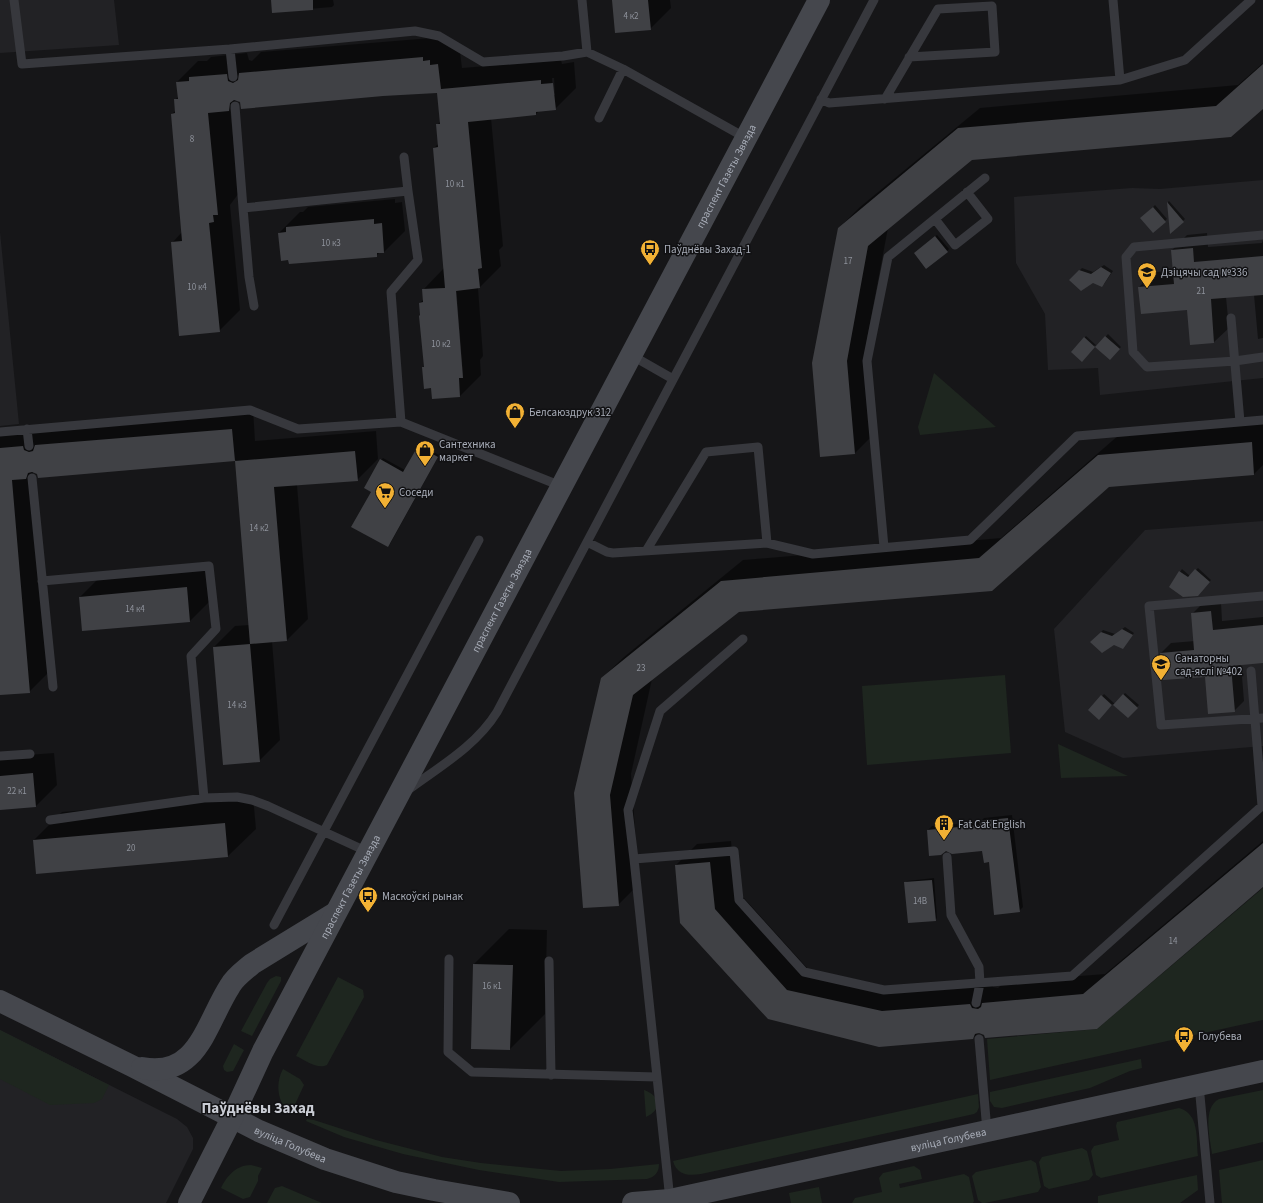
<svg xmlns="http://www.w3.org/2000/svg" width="1263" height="1203" font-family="'Source Sans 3',sans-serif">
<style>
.built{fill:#222225}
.green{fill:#1e261f}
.shadow{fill:#0007;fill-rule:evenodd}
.building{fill:#404145}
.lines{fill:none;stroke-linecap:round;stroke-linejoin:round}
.service{stroke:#37383d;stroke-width:9}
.secondary{stroke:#45474d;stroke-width:22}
.labels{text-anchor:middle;stroke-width:3;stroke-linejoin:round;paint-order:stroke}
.number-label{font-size:9px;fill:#8e929b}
.street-label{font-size:11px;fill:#a8adb8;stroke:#111113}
.poi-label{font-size:11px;fill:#a8adb8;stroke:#111113;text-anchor:start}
.district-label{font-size:15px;font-weight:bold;fill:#c9ccd4;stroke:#111113}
</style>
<rect width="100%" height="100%" fill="#161618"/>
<path class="built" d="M0 0H114L119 45 0 53Z
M1263 180V378L1100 395 1098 368 1048 370 1045 314 1016 263 1014 197 1132 188 1160 189Z
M0 232 19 424 0 426Z
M1263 521V746L1123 758 1065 732 1054 629 1145 530Z
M0 1030 177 1119 187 1127 193 1138V1149L166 1203H0Z"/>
<path class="green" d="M934 373 996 427 920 435 918 427Z
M1005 675 1011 753 867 765 862 686Z
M1058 744 1128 776 1061 778Z
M1263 888V1020L990 1080 987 1039 1097 1029Z
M276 976 281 977V981L252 1036 241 1031 267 983 270 979Z
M338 977 363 990 364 997 327 1065C318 1070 305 1060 296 1056Z
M0 1030 109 1085 102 1099 94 1103 50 1105 0 1079Z
M234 1044 244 1050 233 1071 227 1072 224 1070 223 1066Z
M1141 1059 1142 1068 1130 1071 1090 1088 1002 1108 994 1107 990 1101V1092Z
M283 1069 300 1079 304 1085 291 1113C277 1104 275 1083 283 1069Z
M644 1090C661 1096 662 1110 646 1117Z
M1263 1090V1142L1212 1154C1210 1138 1202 1108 1219 1099Z
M978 1094 979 1107 977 1112 974 1114 701 1174C688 1176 677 1175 673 1161Z
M1179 1108C1200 1114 1196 1139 1198 1156L1101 1178 1096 1175 1091 1151 1094 1146 1119 1140 1116 1126 1117 1122Z
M307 1119 314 1120 376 1140 415 1150 442 1157 481 1163 561 1171 610 1169 659 1164C659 1172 655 1177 647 1179L559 1182 479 1170 403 1154 344 1137 306 1121Z
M1082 1148 1087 1151 1093 1175 1089 1180 1049 1189 1044 1186 1039 1162 1042 1157Z
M1031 1160 1036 1163 1041 1187 1038 1192 985 1203H982L978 1200 972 1176 976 1172Z
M1263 1160V1203H1222L1219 1170Z
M251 1165 262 1168 258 1176V1181L250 1197 243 1199 221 1188C227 1176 236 1165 251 1165Z
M914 1166 920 1170 922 1179 899 1184 900 1188 964 1174 969 1177 974 1201 973 1203H852L855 1198 882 1192 879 1178 883 1173Z
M1197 1175 1198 1190 1180 1203H1098V1196Z
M282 1186 322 1203H267L275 1188Z
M819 1187 822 1203H791L789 1193Z"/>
<path class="shadow" d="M272 0H333L334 5 332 7 273 12Z
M613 0H670L671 8 650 29Z
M443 37 459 44 462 68 561 60 562 64 574 62 576 88 555 109 539 111 536 114 491 118 503 246 499 250 501 266 480 287 478 288 483 356 480 360 481 375 460 396 432 387 423 367 425 366 420 303 424 299 423 290 444 268 434 148 439 143 437 125 441 121 438 92 241 102 238 100 230 108 239 193 230 205 240 310 219 331 172 243 182 232 172 114 176 110 175 100 179 96 177 82 198 61H207L211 57 247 53 249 60 252 61 261 52ZM552 78H554L555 95H553ZM456 285 463 375 462 377 455 286Z
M1263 63V108L972 159 888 228 867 339 876 432 855 453 821 456 839 228 860 207 980 108 1238 85Z
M395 199V203L402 202 405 231 384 252H380L376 256 279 233 300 212H303L308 207Z
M1169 201 1185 219 1171 232 1168 202Z
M1155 205 1167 219 1153 231 1142 218Z
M1207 233 1208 247 1262 243 1263 240V338L1258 339 1254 295 1226 297 1229 328 1214 342 1188 309 1139 287 1154 272 1174 271 1172 250 1187 235Z
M937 235 949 249 947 251H917Z
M1104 265 1113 271 1104 284 1070 280 1082 268 1093 272Z
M1108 334 1121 347 1110 359 1095 345 1081 360 1072 352 1086 336 1097 346Z
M253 408 255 441 376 431 378 459 357 480 297 485 308 619 287 640 272 641 280 740 259 761 214 647 235 626 249 625 236 460 39 477 37 473 33 472 50 671 29 692 0 694V429Z
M1263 423V465L1254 474 1109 486 991 590 738 611 652 679 631 774 639 884 618 905 584 907 602 678 624 657 743 560 1001 538 1120 434Z
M420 444 439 455 390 544 372 491 381 460 383 458 405 470Z
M208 567 211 600 190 621 80 597 101 576Z
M1198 568 1211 580 1198 595 1170 587 1182 569 1190 576Z
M1221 602 1222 621 1263 617V662L1241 664 1244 701 1234 711 1206 676 1161 653 1171 643 1195 641 1192 614 1202 604Z
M1125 627 1134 633 1123 648 1114 644 1092 642 1103 630 1115 634Z
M1125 693 1139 705 1128 717 1113 704 1099 718 1090 710 1104 694 1115 704Z
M54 753 57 785 36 806 0 809V757Z
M253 796 256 829 228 856 37 873 34 840 62 812Z
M1012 815 1023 907 1019 911 983 850 928 830 932 826 980 822 984 818Z
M731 841 735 888 808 969 904 990 991 983 993 987 998 988 1004 982 1105 974 1263 841V886L1096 1028 984 1035 979 1032 973 1038 769 1018 676 865 697 844Z
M934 878 937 918 935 920 905 883 907 881Z
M509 929 547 930 545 1014 510 1049 472 1048 474 964Z"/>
<path class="building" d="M271 0H313V10L272 13Z
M612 0H648L651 30 615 33Z
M423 57V61L430 60V65L438 64 441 89 541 80V84L553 83 556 110 536 112V115L468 122 482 268 478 269 480 288 456 291 463 378H459L460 397 432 399 431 388 424 389 422 367H424L419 316 420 315 419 303 423 302 422 289 445 288 433 148 438 147 436 124H440L437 93 383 96 241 109 240 102 234 100 230 103 229 111 208 113 218 215H213L214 222 209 223 220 332 179 336 171 242 182 241 171 114 175 113 174 99H178L176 82 189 81V77L227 74 228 81 233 83 238 80 239 73Z
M1263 64V109L1231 137 972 160 868 246 847 361 855 454 820 457 812 363 838 228 958 128 1216 106Z
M1167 202 1184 222 1170 234Z
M1153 207 1166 222 1153 233 1140 218Z
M374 219V224L382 223 384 253H377V257L289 264 288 260 281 261 278 233 286 232V227Z
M935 236 948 252 926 269 914 253Z
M1193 248 1194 262 1263 256V295L1211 299 1214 343 1190 345 1187 310 1141 314 1138 287 1174 284 1171 250Z
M1101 267 1111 273 1102 287 1093 283 1081 291 1069 280 1079 270 1091 274Z
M1105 336 1120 349 1110 360 1095 347Z
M1084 337 1095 347 1082 362 1071 352Z
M232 429 235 461 38 478 37 474 32 472 28 473 26 479 12 480 30 693 0 695V448L23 446 24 450 29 452 33 451 35 445Z
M1252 442 1254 475 1109 487 992 591 739 612 633 695 610 795 619 906 583 908 574 793 601 678 721 581 979 558 1098 455Z
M418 446 438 457 388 547 351 527 371 492 364 488 380 459 403 472Z
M355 451 358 481 274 487 287 641 250 644 235 461Z
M1195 569 1210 582 1198 596 1183 597 1169 587 1179 571 1188 577Z
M187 587 190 622 82 631 79 597Z
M1211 611 1213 630 1263 625V663L1231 666 1235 712 1208 714 1205 677 1163 680 1160 653 1194 650 1191 613Z
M1122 629 1133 635 1123 649 1114 645 1102 653 1090 642 1101 632 1112 636Z
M250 644 260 762 223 765 213 647Z
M1123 694 1138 708 1128 718 1113 705Z
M1101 695 1112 705 1099 720 1088 710Z
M33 773 36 807 0 810V776Z
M1008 818 1020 912 994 915 989 862 984 863 982 851 952 854 946 851 941 855 929 856 927 830 980 825 979 821Z
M225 823 228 857 36 874 33 840Z
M1263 843V887L1097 1029 985 1038 984 1035 979 1033 975 1034 973 1039 879 1047 768 1019 680 923 675 865 710 862 715 909 787 990 882 1011 970 1004 972 1008 978 1009 981 1007 982 1003 1083 994Z
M932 880 936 921 908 923 904 882Z
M473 964 513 965 510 1050 471 1049Z"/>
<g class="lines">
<path class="service" d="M14 0 22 64 230 49 415 31 439 36 483 62 563 56 587 52 623 69 746 138
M582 0 587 52
M1113 0 1120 80
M230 49 233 77
M821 99 829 103 1120 80 1185 60 1251 0
M885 99 938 9 992 6 995 52 909 57
M235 106 243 208 408 191 418 260 391 292 401 422
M599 118 623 69
M404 157 408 191
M243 208 249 277 254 306
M935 219 955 245 988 219 967 192
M1263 235 1134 247 1126 257 1133 352 1147 367 1235 361 1263 357
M1231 318 1240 422
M631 355 673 379
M27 429 29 446
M0 432 250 410 298 429 401 422 561 486
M32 478 53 687
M587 542 607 552 613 553 767 543 813 554 970 540 1077 436 1263 420
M884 547 867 361 888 257 985 178
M646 551 706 452 758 447 767 543
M42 581 209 566 216 629 191 656 204 798
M1263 596 1149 606 1161 725 1263 718
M743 639 660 711 628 810 634 859 734 851 739 900 804 972 884 990 1072 976 1263 805
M1251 671 1262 806
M0 756 30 754
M408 790C439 767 476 746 497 712L874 0
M50 820 204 798 237 797 252 800 268 806 368 852
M947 857 951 915 979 967 980 983 976 1003
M634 859 670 1200
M274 925 479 540
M449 959 448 1052 472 1072 657 1077
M549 961 551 1075
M979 1039 987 1131
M1199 1085 1210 1203"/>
<g class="secondary">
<path id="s1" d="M0 1001 132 1066 259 1131 325 1159 396 1182 434 1190 509 1203"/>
<path d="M142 1068C198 1079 206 1023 230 986 235 977 244 971 252 964L335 913"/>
<path id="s2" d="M189 1203 232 1118 263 1051 819 0"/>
<path id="s3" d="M633 1203 670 1200 1263 1071"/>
</g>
</g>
<defs>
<symbol id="bus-pin" viewBox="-11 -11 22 30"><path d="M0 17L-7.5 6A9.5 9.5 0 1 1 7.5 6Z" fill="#f2b134" stroke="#111113"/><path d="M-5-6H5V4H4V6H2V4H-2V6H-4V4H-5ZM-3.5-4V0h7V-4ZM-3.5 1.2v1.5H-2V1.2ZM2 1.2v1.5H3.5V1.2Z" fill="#111"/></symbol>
<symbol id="school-pin" viewBox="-11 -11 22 30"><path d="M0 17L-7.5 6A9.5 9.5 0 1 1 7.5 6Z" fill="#f2b134" stroke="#111113"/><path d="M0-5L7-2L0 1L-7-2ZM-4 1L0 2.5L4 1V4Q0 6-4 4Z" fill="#111"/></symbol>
<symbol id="shop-pin" viewBox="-11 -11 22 30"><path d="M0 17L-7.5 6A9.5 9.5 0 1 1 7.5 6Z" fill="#f2b134" stroke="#111113"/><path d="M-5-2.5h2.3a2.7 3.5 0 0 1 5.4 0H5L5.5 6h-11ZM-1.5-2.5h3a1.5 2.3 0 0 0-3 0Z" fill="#111"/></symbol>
<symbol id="supermarket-pin" viewBox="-11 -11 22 30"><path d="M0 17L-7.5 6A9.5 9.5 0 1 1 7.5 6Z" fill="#f2b134" stroke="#111113"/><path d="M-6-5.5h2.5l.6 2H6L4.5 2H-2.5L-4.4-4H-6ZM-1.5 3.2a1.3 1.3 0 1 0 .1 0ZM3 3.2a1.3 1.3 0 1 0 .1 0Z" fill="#111"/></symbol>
<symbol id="building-pin" viewBox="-11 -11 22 30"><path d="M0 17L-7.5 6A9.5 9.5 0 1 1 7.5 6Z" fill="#f2b134" stroke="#111113"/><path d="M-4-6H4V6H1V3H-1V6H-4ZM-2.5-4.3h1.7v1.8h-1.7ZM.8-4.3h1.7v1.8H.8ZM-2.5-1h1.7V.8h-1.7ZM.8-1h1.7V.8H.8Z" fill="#111"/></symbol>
</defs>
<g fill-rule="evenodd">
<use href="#bus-pin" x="639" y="238" width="22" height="30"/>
<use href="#school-pin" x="1136" y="261" width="22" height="30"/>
<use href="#shop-pin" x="504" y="401" width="22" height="30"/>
<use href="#shop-pin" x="414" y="439" width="22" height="30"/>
<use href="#supermarket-pin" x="374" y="481" width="22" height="30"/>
<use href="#school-pin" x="1150" y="653" width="22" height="30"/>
<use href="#building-pin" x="933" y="813" width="22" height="30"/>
<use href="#bus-pin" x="357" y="885" width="22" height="30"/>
<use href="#bus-pin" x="1173" y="1025" width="22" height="30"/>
</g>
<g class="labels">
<g class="number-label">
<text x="631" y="19">4 к2</text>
<text x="192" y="142">8</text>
<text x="455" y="187">10 к1</text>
<text x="331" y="246">10 к3</text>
<text x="848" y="264">17</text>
<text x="197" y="290">10 к4</text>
<text x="1201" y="294">21</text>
<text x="441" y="347">10 к2</text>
<text x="259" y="531">14 к2</text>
<text x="135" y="612">14 к4</text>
<text x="641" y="671">23</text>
<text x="237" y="708">14 к3</text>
<text x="17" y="794">22 к1</text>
<text x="131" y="851">20</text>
<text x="920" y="904">14В</text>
<text x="1173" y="944">14</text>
<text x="492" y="989">16 к1</text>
</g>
<g class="street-label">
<text dy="4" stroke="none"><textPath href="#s2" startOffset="1159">праспект Газеты Звязда</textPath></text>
<text dy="4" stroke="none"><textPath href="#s2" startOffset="679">праспект Газеты Звязда</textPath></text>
<text dy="4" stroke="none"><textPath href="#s2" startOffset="355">праспект Газеты Звязда</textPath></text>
<text dy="4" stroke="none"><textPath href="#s3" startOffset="322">вуліца Голубева</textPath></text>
<text dy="4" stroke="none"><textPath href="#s1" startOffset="324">вуліца Голубева</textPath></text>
</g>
<g class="poi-label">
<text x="664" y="253">Паўднёвы Захад-1</text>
<text x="1161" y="276">Дзіцячы сад №336</text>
<text x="529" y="416">Белсаюздрук 312</text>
<text x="439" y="448">Сантехника<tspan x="439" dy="13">маркет</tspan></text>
<text x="399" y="496">Соседи</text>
<text x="1175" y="662">Санаторны<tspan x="1175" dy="13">сад-яслі №402</tspan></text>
<text x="958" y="828">Fat Cat English</text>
<text x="382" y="900">Маскоўскі рынак</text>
<text x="1198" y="1040">Голубева</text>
</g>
<g class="district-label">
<text x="258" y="1113">Паўднёвы Захад</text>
</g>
</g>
</svg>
